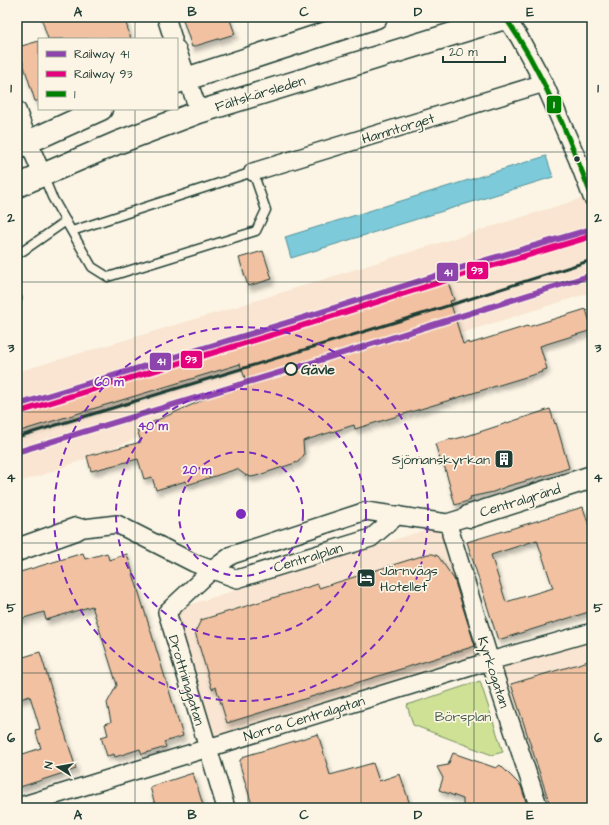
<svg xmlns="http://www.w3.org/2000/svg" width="609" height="825" font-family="'Architects Daughter',sans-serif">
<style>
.built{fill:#f9e5d1}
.green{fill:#cee195;stroke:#768f64}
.water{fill:#7ccada;stroke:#579298}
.building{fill:#f2c1a2;stroke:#1f3d34;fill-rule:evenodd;filter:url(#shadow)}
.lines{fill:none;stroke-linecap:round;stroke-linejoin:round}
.lane-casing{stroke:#1f3d34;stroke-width:11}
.street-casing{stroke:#1f3d34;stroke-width:20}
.secondary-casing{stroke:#1f3d34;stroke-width:25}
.lane{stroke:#fcf5e5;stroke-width:8}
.street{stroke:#fcf5e5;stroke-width:17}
.secondary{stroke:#fcf5e5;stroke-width:22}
.rail{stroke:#1f3d34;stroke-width:3}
.bus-1-casing{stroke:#fcf5e5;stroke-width:8}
.bus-1{stroke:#008000;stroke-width:5}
.rail-1-casing{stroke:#fcf5e5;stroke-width:9}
.rail-2-casing{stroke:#fcf5e5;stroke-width:9}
.rail-1{stroke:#8e44ad;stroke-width:6}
.rail-2{stroke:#e5007d;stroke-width:6}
.grid{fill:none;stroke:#1f3d34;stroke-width:1;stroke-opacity:0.55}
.ring{fill:none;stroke:#7b2cbf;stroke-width:2;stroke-dasharray:7 5}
.bus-dot{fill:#1f3d34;stroke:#fcf5e5;stroke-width:1.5}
.stop-dot{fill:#fcf5e5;stroke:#1f3d34;stroke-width:2}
.labels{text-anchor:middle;stroke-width:3.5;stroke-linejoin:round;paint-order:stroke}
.street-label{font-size:14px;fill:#1f3d34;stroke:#fcf5e5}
.stop-label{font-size:14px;font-weight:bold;fill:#1f3d34;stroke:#fcf5e5;text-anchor:start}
.poi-label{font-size:14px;fill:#1f3d34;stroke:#fcf5e5;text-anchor:end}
.park-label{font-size:14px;fill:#425e47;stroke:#fcf5e5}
.centre{fill:#7b2cbf;stroke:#fcf5e5;stroke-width:2}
.ring-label{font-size:12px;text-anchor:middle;font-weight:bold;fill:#7b2cbf;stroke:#fcf5e5;stroke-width:3.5;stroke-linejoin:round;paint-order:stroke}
.line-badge{stroke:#fcf5e5;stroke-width:1.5}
.badge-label{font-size:11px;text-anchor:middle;font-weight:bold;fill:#fff}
.neatline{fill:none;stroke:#1f3d34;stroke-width:1.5}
.grid-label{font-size:13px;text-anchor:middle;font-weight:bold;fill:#1f3d34}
</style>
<defs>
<filter id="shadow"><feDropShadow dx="2.5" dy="4.5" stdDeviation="2" flood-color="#0004"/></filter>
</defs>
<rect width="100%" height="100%" fill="#fcf5e5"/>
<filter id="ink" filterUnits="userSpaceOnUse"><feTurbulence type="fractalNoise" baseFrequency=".025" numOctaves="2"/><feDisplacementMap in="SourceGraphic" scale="8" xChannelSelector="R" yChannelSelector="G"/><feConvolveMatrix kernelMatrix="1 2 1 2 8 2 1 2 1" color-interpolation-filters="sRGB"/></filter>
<g filter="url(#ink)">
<path class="built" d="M592 195V292L315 379 184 417 105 452 42 475 17 483V372L229 309Z
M447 523 490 661 592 632V808H539L490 661 208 748 167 612Z"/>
<path class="green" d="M480 681 503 752 492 755 413 725 407 705Z"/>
<path class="water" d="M546 156 553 177 291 258 285 237Z"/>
<path class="building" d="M41 17H124L131 39H48Z
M182 17H229L235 34 192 47Z
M39 41V101H35L18 47Z
M263 251 272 279 248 286 239 258Z
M447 279 454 300 450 301 463 344 469 342V344L527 326 528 327 586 309 592 330 540 346 547 369 541 371 542 372 355 429 354 425 303 441 304 455 298 462 256 476 251 477 245 475 237 469 187 485 186 481 156 490 152 477 144 479 138 459 91 471 87 456 141 442 137 429 246 381 240 364 17 432V409Z
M550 409 555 424 556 423 569 468 544 476 508 486 493 492 470 497 471 500 455 505 443 461 441 462 435 444 451 439V440L467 436Z
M583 507 592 536V611L498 640 467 542ZM537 540 553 588 506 602 491 555Z
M83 553 85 559 107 553 109 560 127 554 183 736 164 742 166 747 142 754 140 749 115 757 114 754 107 756 101 737 108 735 105 724 111 722 107 703 117 685 92 606 46 620 44 612 17 620V573Z
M428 554H433L438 556 454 579 475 646 227 723 216 687 212 689 195 632 201 620 318 584 319 588Z
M40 652 76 769 17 788V756L41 748 35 730 40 729 30 696 17 700V659Z
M592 660V804L578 808H551L511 684Z
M318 734 330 775 373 763 379 781 400 774 411 808H253L240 765V760L245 756Z
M453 753 496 768 500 765 521 786 528 808H463V799L439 790 443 778 437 767 448 765Z
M193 773 204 808H156L150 787Z"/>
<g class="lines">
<defs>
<path id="lane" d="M43 175 52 197 92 267 108 277 256 231 266 210 253 172 72 231
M17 254 23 251 66 221
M17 298V299"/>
<path id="street" d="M166 17 173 39
M505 17 519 37 544 83 577 158 592 197
M177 49 199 112
M17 110 28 141 42 174
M253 172 544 83
M76 529 117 524 194 563 237 579 371 538 398 515
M451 534 490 661 539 808
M17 807 490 661 592 632
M226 808 167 612 213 569 232 555 366 511 447 523 470 516"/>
<path id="secondary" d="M177 82 376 17
M17 147 101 109
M17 186 117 143 199 112 508 17
M470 516 592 477
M17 550 76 529"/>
</defs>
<use href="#lane" class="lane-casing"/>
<use href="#street" class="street-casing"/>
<use href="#secondary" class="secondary-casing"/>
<use href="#lane" class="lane"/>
<use href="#street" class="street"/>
<use href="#secondary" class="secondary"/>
<path class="rail" d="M17 437 422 314 592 260"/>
<defs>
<path id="bus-1" d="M505 17C543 72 568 135 592 197"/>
</defs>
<use href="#bus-1" class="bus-1-casing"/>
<use href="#bus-1" class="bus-1"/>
<defs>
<path id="rail-1" d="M17 405 299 319 486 260 592 229
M17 452 311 363 592 275"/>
<path id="rail-2" d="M19 412 301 326 488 267 592 236"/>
</defs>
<use href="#rail-1" class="rail-1-casing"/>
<use href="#rail-2" class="rail-2-casing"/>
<use href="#rail-1" class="rail-1"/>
<use href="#rail-2" class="rail-2"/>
</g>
</g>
<path class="grid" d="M135 17V39M248 17V808M361 17V808M474 17V808M135 109V808M17 152H592M17 282H592M17 412H592M17 543H592M17 673H592"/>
<g class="ring">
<circle cx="241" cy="514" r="62"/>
<circle cx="241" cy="514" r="125"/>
<circle cx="241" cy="514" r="187"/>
</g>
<defs>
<symbol id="building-square" viewBox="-11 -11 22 22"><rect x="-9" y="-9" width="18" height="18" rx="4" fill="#1f3d34" stroke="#fcf5e5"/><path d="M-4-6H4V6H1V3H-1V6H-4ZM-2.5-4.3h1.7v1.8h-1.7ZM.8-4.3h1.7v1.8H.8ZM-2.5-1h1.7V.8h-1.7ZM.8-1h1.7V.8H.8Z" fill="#fff"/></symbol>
<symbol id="hotel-square" viewBox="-11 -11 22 22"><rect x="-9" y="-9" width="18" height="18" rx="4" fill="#1f3d34" stroke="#fcf5e5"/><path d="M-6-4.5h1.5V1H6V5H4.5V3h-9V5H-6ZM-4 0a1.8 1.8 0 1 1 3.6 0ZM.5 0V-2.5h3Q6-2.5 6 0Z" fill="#fff"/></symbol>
</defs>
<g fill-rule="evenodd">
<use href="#building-square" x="493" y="448" width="22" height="22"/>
<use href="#hotel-square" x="355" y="567" width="22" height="22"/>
</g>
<circle class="bus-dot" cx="577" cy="159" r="3.5"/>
<circle class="stop-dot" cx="291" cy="369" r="6"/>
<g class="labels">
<g class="street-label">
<text transform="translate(260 93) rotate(-17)" y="5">Fältskärsleden</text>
<text transform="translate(398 128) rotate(-17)" y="5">Hamntorget</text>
<text transform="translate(520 500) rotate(-17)" y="5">Centralgränd</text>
<text transform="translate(308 557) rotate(-17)" y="5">Centralplan</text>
<text transform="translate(494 672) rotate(72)" y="5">Kyrkogatan</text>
<text transform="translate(187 680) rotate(73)" y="5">Drottninggatan</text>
<text transform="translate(304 718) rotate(-17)" y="5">Norra Centralgatan</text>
</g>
<g class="stop-label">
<text x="301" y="374">Gävle</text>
</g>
<g class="poi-label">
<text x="490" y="464">Sjömanskyrkan</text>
<text x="380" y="575" text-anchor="start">Järnvägs<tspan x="380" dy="16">Hotellet</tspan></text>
</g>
<g class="park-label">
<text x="463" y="721">Börsplan</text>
</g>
</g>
<circle cx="241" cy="514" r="6" class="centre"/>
<g class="ring-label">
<text x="109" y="386">60 m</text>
<text x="153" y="430">40 m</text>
<text x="197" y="474">20 m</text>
</g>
<g class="line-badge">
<rect x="546" y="95" width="16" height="19" rx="4" fill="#008000"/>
<rect x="466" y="261" width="23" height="19" rx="4" fill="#e5007d"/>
<rect x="436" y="262" width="23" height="20" rx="4" fill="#8e44ad"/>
<rect x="180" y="350" width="23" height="19" rx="4" fill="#e5007d"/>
<rect x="149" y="352" width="23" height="19" rx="4" fill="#8e44ad"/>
</g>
<g class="badge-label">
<text x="554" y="108">1</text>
<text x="477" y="274">93</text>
<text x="448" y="276">41</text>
<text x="191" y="363">93</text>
<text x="161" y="365">41</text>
</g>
<rect width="609" height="825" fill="none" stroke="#fcf5e5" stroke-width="44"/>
<rect x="38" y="38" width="140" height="72" fill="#fcf5e5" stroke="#a4ab9e"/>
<rect x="46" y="51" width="20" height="6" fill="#8e44ad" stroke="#a4ab9e"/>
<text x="74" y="58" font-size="12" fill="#1f3d34">Railway 41</text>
<rect x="46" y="71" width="20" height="6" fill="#e5007d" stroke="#a4ab9e"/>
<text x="74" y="78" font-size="12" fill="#1f3d34">Railway 93</text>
<rect x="46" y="91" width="20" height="6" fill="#008000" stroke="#a4ab9e"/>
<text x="74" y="98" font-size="12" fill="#1f3d34">1</text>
<g transform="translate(58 767) rotate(281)" stroke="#fcf5e5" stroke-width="3" paint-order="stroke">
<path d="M0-3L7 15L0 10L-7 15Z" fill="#1f3d34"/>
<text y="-6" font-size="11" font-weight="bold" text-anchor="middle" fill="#1f3d34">N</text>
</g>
<path d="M443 56v6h62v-6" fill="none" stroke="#1f3d34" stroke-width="2"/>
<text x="449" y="56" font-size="12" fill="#1f3d34" stroke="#fcf5e5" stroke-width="3" paint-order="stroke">20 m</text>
<rect x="22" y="22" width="565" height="781" class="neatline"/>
<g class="grid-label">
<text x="78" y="16">A</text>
<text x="192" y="16">B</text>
<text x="304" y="16">C</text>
<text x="418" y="16">D</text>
<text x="530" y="16">E</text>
<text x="11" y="92">1</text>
<text x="598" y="92">1</text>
<text x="11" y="222">2</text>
<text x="598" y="222">2</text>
<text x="11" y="352">3</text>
<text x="598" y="352">3</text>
<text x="11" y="482">4</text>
<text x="598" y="482">4</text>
<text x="11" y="612">5</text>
<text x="598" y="612">5</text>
<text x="11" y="742">6</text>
<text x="598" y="742">6</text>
<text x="78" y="819">A</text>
<text x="192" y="819">B</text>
<text x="304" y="819">C</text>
<text x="418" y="819">D</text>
<text x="530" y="819">E</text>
</g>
</svg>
